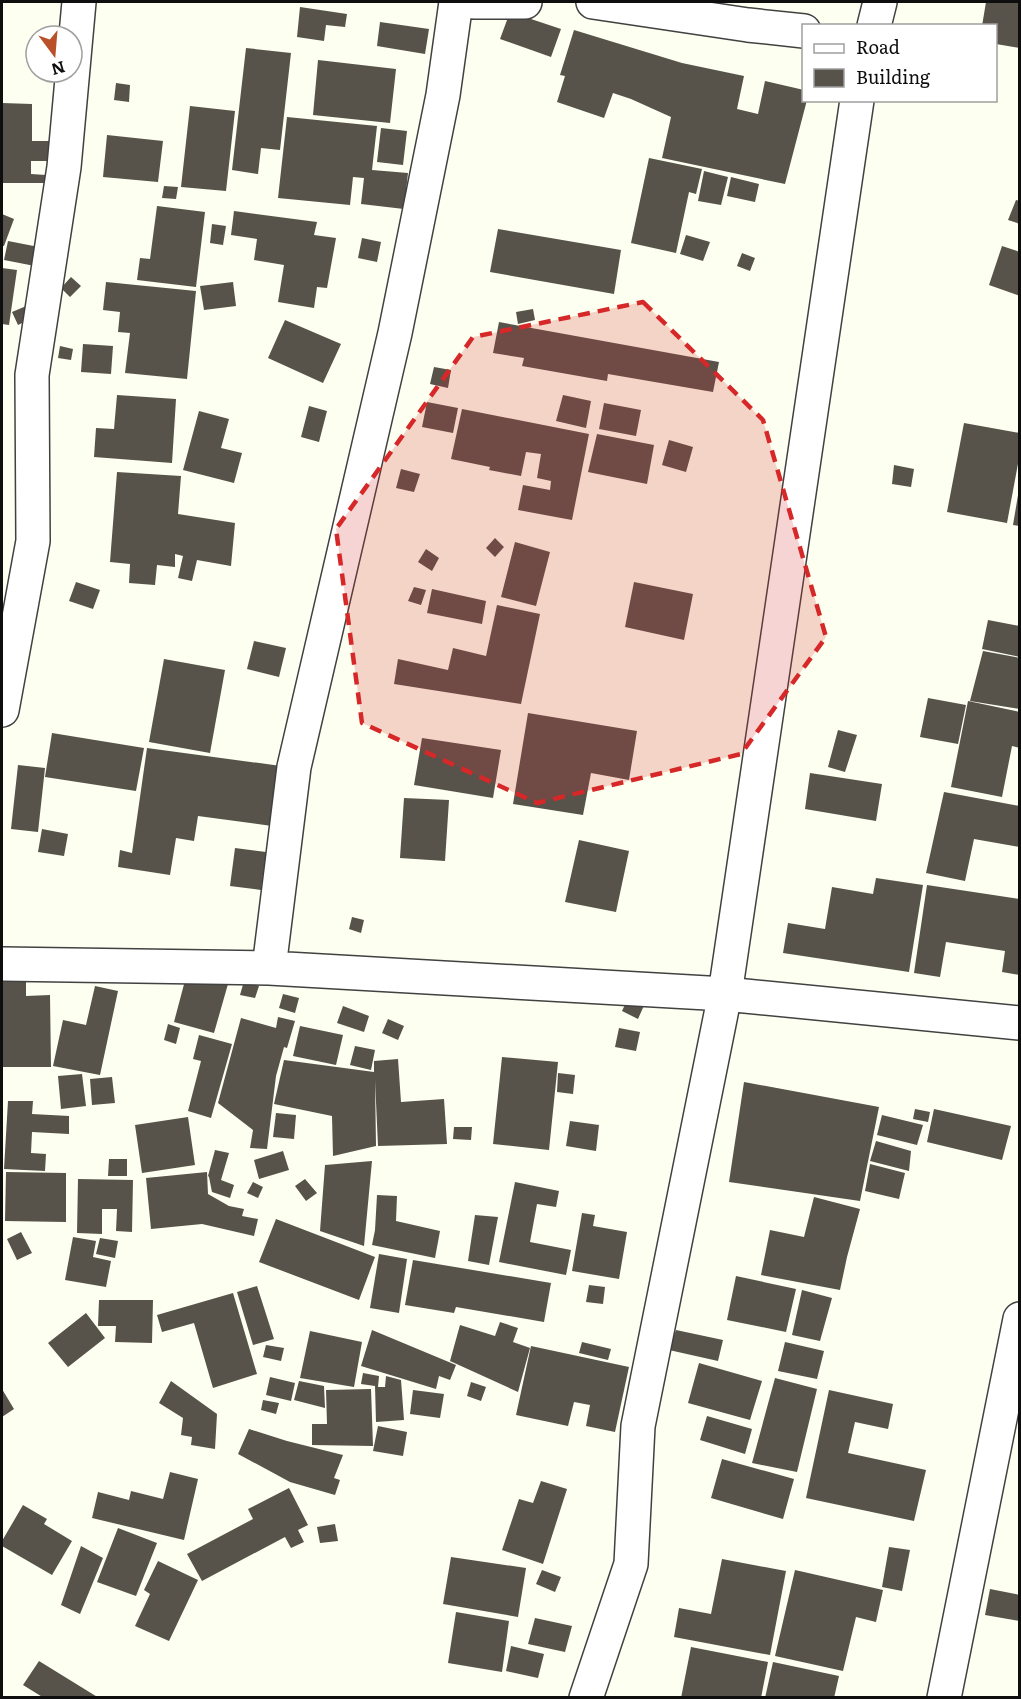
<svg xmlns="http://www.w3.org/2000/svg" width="1021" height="1699" font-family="Literata,serif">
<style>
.building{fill:#57534b}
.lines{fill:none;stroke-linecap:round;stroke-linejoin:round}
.minor-casing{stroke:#414141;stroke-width:36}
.minor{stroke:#fff;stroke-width:33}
.marked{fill:#d62828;fill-opacity:0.2;stroke:#d62828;stroke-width:4.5;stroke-dasharray:12 8;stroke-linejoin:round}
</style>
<rect width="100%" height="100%" fill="#fdfff0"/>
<path class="building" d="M986 2H1020V48L996 44V26H982Z
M300 7 347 14 345 27 326 25 324 41 297 37Z
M510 12 561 29 551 57 500 39Z
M380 22 429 29 425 54 377 46Z
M574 30 682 63 744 76 737 109 758 114 765 81 804 90V100H807L785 184 662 158 671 117 631 99 613 93 604 118 557 102 565 76 560 75Z
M246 48 291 53 280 150 261 148 258 174 232 170Z
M318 60 396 69 390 123 313 115Z
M116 83 130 85 129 102 114 100Z
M2 103 32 104V141H53V161H31V174L46 175V183H2Z
M190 106 235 111 226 191 181 187Z
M287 117 377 126 372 170 408 173 404 209 361 204 364 178 353 177 350 205 278 198Z
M381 128 407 131 403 165 377 162Z
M107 135 163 141 158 182 103 177Z
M649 158 702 169 696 194 689 192 676 253 631 243Z
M704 171 728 177 721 205 698 201Z
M731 177 759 184 755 202 727 196Z
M164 186 178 187 176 199 162 198Z
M1016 200 1020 201V224L1008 220Z
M157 206 205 212 196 287 137 280 140 258 150 259Z
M234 211 317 222 314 235 336 238 327 288 317 287 314 308 278 302 284 265 254 260 257 239 231 235Z
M2 214 14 219 4 246H2Z
M212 224 226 226 223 245 210 243Z
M498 229 621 250 614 294 490 272Z
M686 235 710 242 703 261 680 254Z
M362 238 381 242 377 262 358 258Z
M8 241 44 248 40 267 4 260Z
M1002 246 1020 252V296L989 285Z
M742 253 755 258 750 271 737 266Z
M2 268 17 270 9 325 2 324Z
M71 277 81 286 70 297 61 288Z
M106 282 196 291 187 379 125 373 130 333 118 332 120 312 103 310Z
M233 282 236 306 204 310 200 286Z
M31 304 37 316 18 325 12 312Z
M533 309 535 320 518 324 516 312Z
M285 320 341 344 323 383 268 358Z
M499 322 719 362 713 392 608 374 607 381 522 366 524 358 493 353Z
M83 344 113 346 111 374 81 372Z
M60 346 73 349 71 360 58 358Z
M434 367 451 370 448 388 430 384Z
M117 395 176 399 172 463 94 457 96 428 114 429Z
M563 395 591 401 586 428 556 421Z
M427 402 458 408 453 433 422 427Z
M604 403 641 410 636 436 599 429Z
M309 406 327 411 319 442 301 437Z
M462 409 589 434 572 520 518 510 523 485 550 490 551 481 537 478 541 454 526 452 521 476 489 470 490 467 451 459Z
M199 411 229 419 221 448 242 453 234 483 183 470Z
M964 423 1020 433V453L1007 523 947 512Z
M597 434 654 445 647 484 588 472Z
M669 440 693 447 686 472 662 465Z
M894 465 914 469 911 487 892 484Z
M401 469 420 474 414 492 396 488Z
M117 472 181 476 178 514 235 523 231 566 197 560 192 581 178 578 183 556 175 554V567L157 565 155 585 129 583 130 564 110 562Z
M1018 495 1020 496V526L1013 525Z
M495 538 504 547 495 557 486 548Z
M515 542 550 552 536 606 501 597Z
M426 549 439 558 432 571 418 562Z
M76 582 100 590 93 609 69 601Z
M634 582 693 594 684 640 625 627Z
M414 587 426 590 421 605 408 601Z
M432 589 486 601 482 624 427 613Z
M497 605 540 614 521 704 394 684 398 659 448 670 453 648 486 656Z
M988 620 1020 626V657L982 649Z
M254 641 286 648 279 677 247 669Z
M983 651 1020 658V709L970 701Z
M164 659 225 670 210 753 149 742Z
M928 698 966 705 958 744 920 737Z
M968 701 1020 712V748L1012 746 1002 797 951 787Z
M528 713 637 731 629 780 591 773 583 815 513 804Z
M838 730 857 735 845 772 828 767Z
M52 733 144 748 136 791 45 777Z
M422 738 501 750 493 798 414 785Z
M147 748 281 766 272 826 198 816 194 841 176 838 170 875 118 867 120 850 132 853Z
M18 765 45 768 38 832 11 829Z
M810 773 882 784 876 821 805 809Z
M944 792 1020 806V847L974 839 965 881 926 873Z
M404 798 449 800 445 861 400 858Z
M42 829 68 834 64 856 38 852Z
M579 840 629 851 616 912 565 902Z
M235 848 266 852 261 890 230 886Z
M876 878 923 885 909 972 783 953 788 923 825 929 832 887 873 894Z
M927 885 1020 899V975L1002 972 1005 951 946 942 940 977 914 973Z
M352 917 364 920 361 933 349 929Z
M187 973 228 984 214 1033 174 1022Z
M2 978H26V996L50 995 51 1067H2Z
M244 981 259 986 255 998 240 995Z
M95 986 118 991 100 1075 53 1066 63 1020 86 1025Z
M283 994 299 998 295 1013 279 1008Z
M630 994 646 1001 638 1019 622 1011Z
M343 1006 369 1016 364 1032 337 1023Z
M278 1017 295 1021 287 1048 284 1047 276 1076 267 1149 250 1148 253 1130 218 1103 241 1018 276 1028Z
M388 1019 404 1026 398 1040 382 1033Z
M168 1024 180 1028 176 1044 164 1040Z
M300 1026 343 1035 336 1065 293 1056Z
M619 1028 640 1032 636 1051 615 1047Z
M199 1035 232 1044 211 1118 188 1111 201 1061 193 1059Z
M355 1046 375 1050 371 1070 350 1065Z
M502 1057 558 1062 549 1150 493 1144Z
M398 1059 401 1102 444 1099 447 1144 378 1146 375 1080 376 1146 333 1156 332 1116 274 1104 284 1060 374 1072V1061Z
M558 1073 575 1075 573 1094 557 1092Z
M82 1074 86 1106 61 1109 58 1076Z
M112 1077 115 1103 92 1105 90 1079Z
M744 1082 879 1107 860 1201 729 1182Z
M8 1101H33L32 1114 69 1116V1134L32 1132 31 1153 46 1154 45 1171 4 1169Z
M915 1109 930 1112 928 1122 913 1119Z
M934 1109 1011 1126 1002 1160 927 1142Z
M276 1113 296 1115 294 1139 273 1137Z
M882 1115 923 1125 917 1145 877 1135Z
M188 1117 195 1165 142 1173 135 1125Z
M570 1121 599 1125 596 1151 566 1146Z
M454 1127H472L471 1140 453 1139Z
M876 1141 911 1151 909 1171 870 1161Z
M215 1150 229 1153 221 1180 234 1185 230 1198 212 1192 209 1177 208 1176Z
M283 1151 289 1170 259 1179 254 1160Z
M109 1159H127V1176H108Z
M372 1161 364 1246 320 1231 325 1165Z
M870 1164 905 1173 899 1199 865 1191Z
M6 1172 66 1173V1222L5 1221Z
M207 1172 208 1194 229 1206 244 1209 242 1216 258 1219 254 1236 202 1224 151 1229 146 1178Z
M78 1179 133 1180 132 1232 116 1231 117 1209H102V1234L77 1233Z
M305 1179 317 1193 306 1201 295 1186Z
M253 1182 263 1187 258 1198 247 1193Z
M515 1182 559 1191 556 1207 537 1204 530 1242 571 1250 566 1275 499 1262Z
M377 1195 397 1196 396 1221 440 1231 435 1258 372 1245 375 1230Z
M814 1197 860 1209 847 1257 840 1290 761 1275 770 1230 804 1237Z
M582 1213 595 1215 593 1226 627 1232 619 1279 572 1271Z
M475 1215 498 1217 489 1265 468 1261Z
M276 1219 375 1257 359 1300 259 1262Z
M21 1232 32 1253 17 1260 7 1239Z
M73 1237 96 1241 93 1257 111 1261 106 1287 65 1280Z
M100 1238 118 1241 115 1258 96 1254Z
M379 1254 407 1259 399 1313 370 1308Z
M413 1260 551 1283 544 1322 456 1307 454 1313 405 1305Z
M736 1276 796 1289 786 1332 727 1320Z
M589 1285 605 1287 603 1304 586 1302Z
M257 1286 274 1339 253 1345 237 1292Z
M802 1290 832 1298 820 1341 792 1335Z
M233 1293 257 1374 213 1388 194 1323 162 1332 157 1315Z
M99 1300H153L152 1343 115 1342 116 1326H98Z
M86 1313 105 1338 68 1367 48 1343Z
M500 1322 518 1328 513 1342 530 1348 518 1392 450 1361 460 1325 495 1336Z
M372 1330 456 1365 450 1380 439 1376 436 1389 361 1366Z
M676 1330 723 1340 718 1361 669 1350Z
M310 1331 362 1342 354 1387 300 1378Z
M582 1342 611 1349 608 1360 579 1353Z
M785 1342 824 1351 817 1379 778 1371Z
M266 1345 284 1348 281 1361 263 1357Z
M531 1346 629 1367 615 1432 586 1426 590 1405 574 1402 568 1426 516 1415Z
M699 1363 762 1381 750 1420 688 1403Z
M363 1373 379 1376 378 1387H385L386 1376 401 1380 404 1420 376 1422 375 1386 361 1384Z
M270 1377 295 1383 291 1401 266 1395Z
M775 1378 817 1389 797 1472 752 1463Z
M171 1381 217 1414 215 1449 191 1445 192 1437 181 1435 183 1418 159 1403Z
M299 1381 324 1386 325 1408 294 1400Z
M471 1382 486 1387 481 1401 467 1396Z
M2 1389 14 1409 2 1417Z
M371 1389 373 1446 312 1445V1424H327L326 1390Z
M413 1390 444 1394 440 1418 410 1414Z
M829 1390 893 1404 888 1429 855 1422 848 1453 926 1470 914 1521 806 1498Z
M263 1400 279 1403 276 1414 261 1410Z
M707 1416 752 1429 745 1454 700 1440Z
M378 1426 407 1432 403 1456 373 1451Z
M249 1429 287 1441 343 1455 334 1478 340 1480 335 1495 290 1482 238 1454Z
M722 1459 794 1479 783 1519 711 1498Z
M170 1472 198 1479 184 1540 92 1518 98 1492 129 1500 131 1491 163 1499Z
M541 1481 567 1489 543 1564 502 1550 519 1499 533 1503Z
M289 1488 308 1525 298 1530 304 1542 291 1548 285 1537 202 1581 187 1554 253 1519 248 1509Z
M23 1505 47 1519 44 1524 72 1541 52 1575 2 1546V1541Z
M335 1524 338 1541 320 1543 317 1527Z
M118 1528 157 1543 136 1596 97 1582Z
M81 1546 103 1558 80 1614 61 1605Z
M889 1547 910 1550 902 1591 882 1587Z
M451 1557 526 1568 518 1617 443 1604Z
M722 1559 786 1571 770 1655 674 1637 679 1608 711 1614Z
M158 1561 198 1580 169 1641 135 1626 150 1594 144 1590Z
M542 1570 561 1577 555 1592 536 1584Z
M795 1570 883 1590 876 1622 856 1617 843 1671 775 1656Z
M990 1589 1020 1595V1621L985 1615Z
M456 1612 509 1621 502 1672 448 1663Z
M535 1618 572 1626 565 1652 528 1644Z
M511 1646 544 1654 538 1678 506 1671Z
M691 1647 768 1662 761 1698H681Z
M39 1661 99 1698H44L23 1685Z
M773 1662 839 1676 834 1698H765Z"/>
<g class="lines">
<defs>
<path id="minor" d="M474 2H525
M593 2 748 25 804 31
M874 26 880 2
M2 710 33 541 32 375 64 167 79 2
M2 964 269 968 725 994 1020 1023
M269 968 294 767 395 333 443 95 456 2
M586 1698 631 1564 638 1426 725 994 857 100
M944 1698 1020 1319"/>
</defs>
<use href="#minor" class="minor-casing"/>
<use href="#minor" class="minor"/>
</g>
<path class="marked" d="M643 302 763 420 826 637 741 754 537 803 362 723 336 529 473 337Z"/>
<rect width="1021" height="1699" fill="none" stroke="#0e0e0e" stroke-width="6"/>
<rect x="802" y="24" width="195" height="78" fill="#ffffff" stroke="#9f9f9f" stroke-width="1.5"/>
<rect x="814" y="44" width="30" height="9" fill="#ffffff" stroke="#9f9f9f" stroke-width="1.5"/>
<text x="856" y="54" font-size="18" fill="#0e0e0e">Road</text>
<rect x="814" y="69" width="30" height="18" fill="#57534b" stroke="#9f9f9f" stroke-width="1.5"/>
<text x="856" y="84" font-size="18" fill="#0e0e0e">Building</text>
<g transform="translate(54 54) rotate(164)"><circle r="28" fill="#ffffff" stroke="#9f9f9f" stroke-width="1.5"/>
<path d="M0-4.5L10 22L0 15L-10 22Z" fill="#ba502a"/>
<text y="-9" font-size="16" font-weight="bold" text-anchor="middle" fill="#0e0e0e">N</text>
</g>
</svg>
